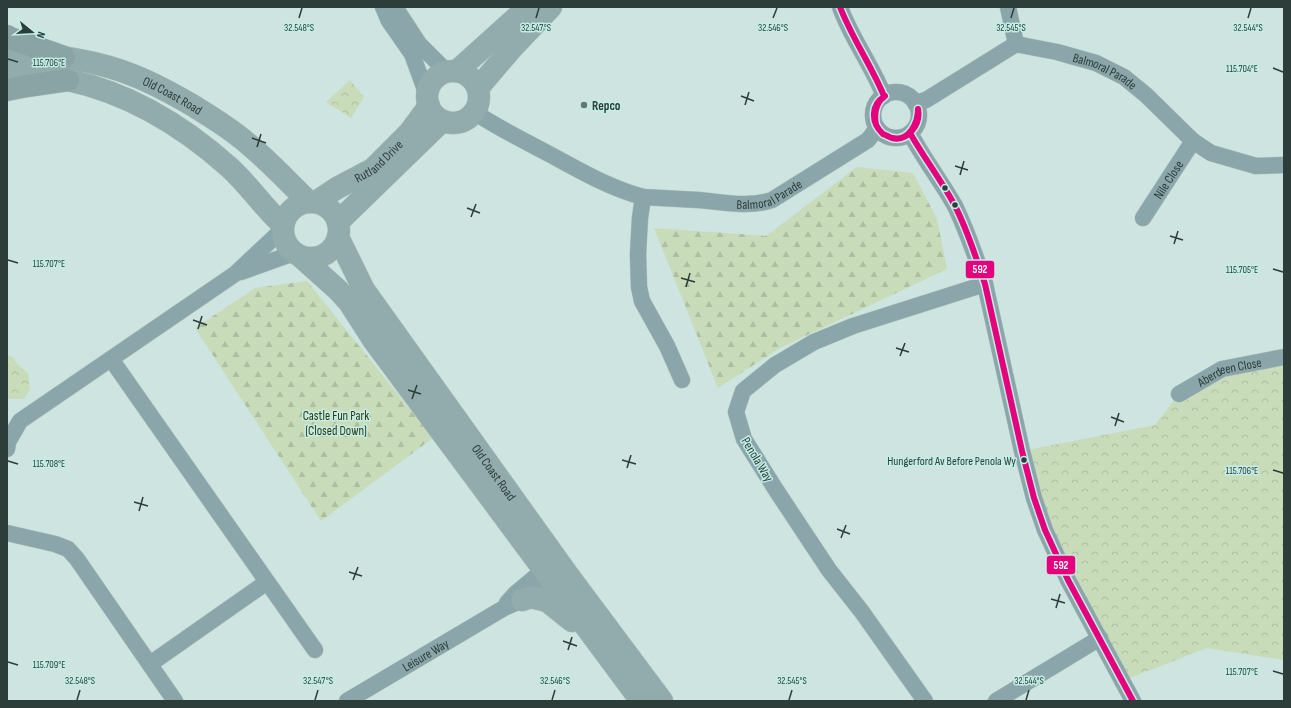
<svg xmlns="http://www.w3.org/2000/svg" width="1291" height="708" font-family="'Sofia Sans Condensed',sans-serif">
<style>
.forest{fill:url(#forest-firs)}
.park{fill:url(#park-crowns)}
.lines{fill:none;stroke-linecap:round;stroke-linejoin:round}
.street-casing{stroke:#aec1bd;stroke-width:17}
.primary-casing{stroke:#aec1bd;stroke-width:23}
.highway-casing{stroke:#aec1bd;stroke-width:23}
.street{stroke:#8aa6aa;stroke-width:16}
.primary{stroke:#92abad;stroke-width:22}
.highway{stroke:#8aa4a6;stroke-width:22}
.bus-1-casing{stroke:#c3eee6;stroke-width:9}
.bus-1{stroke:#e5007d;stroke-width:6}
.ticks{fill:none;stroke:#2c3d3a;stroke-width:1.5}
.poi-dot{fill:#647774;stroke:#c3eee6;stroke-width:1.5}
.bus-dot{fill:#2c3d3a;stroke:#c3eee6;stroke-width:1.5}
.labels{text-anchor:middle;stroke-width:3;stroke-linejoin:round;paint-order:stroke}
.bus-label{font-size:12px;fill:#2c3d3a;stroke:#c3eee6;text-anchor:end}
.street-label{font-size:13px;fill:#2c3d3a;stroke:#c3eee6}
.poi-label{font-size:13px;font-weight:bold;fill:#2c3d3a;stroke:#c3eee6;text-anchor:start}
.park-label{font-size:13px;fill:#30390f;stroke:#c3eee6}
.ticks-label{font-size:10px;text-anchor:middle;fill:#2c3d3a;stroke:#c3eee6;stroke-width:3;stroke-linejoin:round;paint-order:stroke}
.line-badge{stroke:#c3eee6;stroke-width:1.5}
.badge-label{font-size:11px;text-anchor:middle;font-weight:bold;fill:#fff}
</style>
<defs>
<pattern id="forest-firs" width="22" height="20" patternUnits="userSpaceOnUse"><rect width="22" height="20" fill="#c9dcba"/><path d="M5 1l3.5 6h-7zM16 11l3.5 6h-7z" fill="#adbea1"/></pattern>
<pattern id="park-crowns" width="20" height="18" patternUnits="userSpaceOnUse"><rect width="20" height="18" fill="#c9dcba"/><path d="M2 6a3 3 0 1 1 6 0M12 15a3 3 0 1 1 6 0" fill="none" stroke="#adbea1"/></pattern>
</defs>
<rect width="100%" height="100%" fill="#cde4e0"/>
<path class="forest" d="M857 167 913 173 937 219 947 269 780 348 718 388 654 228 766 236Z
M307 281 433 438 321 521 195 328 255 288Z"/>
<path class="park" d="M350 80 364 97 351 118 326 102Z
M7 355 13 357 17 364 28 373 30 389 24 399H7Z
M1284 357V660L1207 648 1122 681 1068 580 1022 451 1155 425 1179 394 1222 369Z"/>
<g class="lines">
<defs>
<g id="street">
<path d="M383 7 389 21 412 54 427 95"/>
<path d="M395 7 419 44 446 71"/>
<path d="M840 7C851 38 872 65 884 96"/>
<path d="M1008 7 1016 44"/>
<circle cx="896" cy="115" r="23"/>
<path id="s1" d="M915 103 926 100 1016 44 1057 52 1096 63 1124 77 1146 95 1193 141 1211 153 1256 166 1284 165"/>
<path id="s2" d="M474 112C498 128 523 140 549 154 579 170 609 188 643 197 661 198 680 199 698 200 722 202 749 208 772 200L868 140 877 128"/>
<path d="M910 133C923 158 941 181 955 206 967 231 976 257 985 284L1022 451 1034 498 1045 530 1068 580 1133 701"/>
<path d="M643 197 640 218 638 254 639 287 642 301 667 346 682 380"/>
<path id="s3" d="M1143 218 1193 141"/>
<path d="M241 272 294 253"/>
<path d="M111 359 315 650"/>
<path id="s4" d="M1179 394 1222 369 1284 357"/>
<path d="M7 449 8 442 20 421 235 274 283 229"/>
<path d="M7 533 55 544 68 549 77 559 175 701"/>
<path d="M507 603 515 594 552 563"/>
<path d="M150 664 267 582"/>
<path id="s5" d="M347 701 504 608 522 600 562 578"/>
<path d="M925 701 862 612 829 570 776 490 744 439 736 412 743 391 775 365 814 342 853 326 985 284"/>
<path d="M996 701 1100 638"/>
</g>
<g id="primary">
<path id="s6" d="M7 53C51 54 94 59 135 76 155 84 173 94 192 105 211 117 230 128 247 143 269 161 288 182 309 202"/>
<path d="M457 71 528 7"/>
<circle cx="453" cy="97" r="26"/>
<path d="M7 73C27 74 48 75 68 80 129 93 183 126 229 167 249 185 263 207 283 225"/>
<path d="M478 88 512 48 551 7"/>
<circle cx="311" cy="230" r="28"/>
<path id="s7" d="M316 202 337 188 373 169 409 133 429 106"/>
<path d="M338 222 442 121"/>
<path id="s8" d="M338 237 364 290 568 575 662 701"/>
<path d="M300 256 338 290 349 302 374 341 641 701"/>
<path d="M522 600 531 597 547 601 572 621"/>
</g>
<path id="highway" d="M7 36 10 38 64 57
M7 90 27 86 68 80"/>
</defs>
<use href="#street" class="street-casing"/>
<use href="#primary" class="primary-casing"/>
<use href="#highway" class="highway-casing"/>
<use href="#street" class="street"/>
<use href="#primary" class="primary"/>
<use href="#highway" class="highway"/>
<defs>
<path id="bus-1" d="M840 7C852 38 871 65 884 96
M876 125C874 114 875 103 885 96
M910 133C924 158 942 181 955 206 968 231 976 258 985 284L1022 451 1034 498 1045 530 1068 580 1133 701
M883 134C886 135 889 137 892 138 909 142 918 123 918 109
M883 134C886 135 889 137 892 138 908 142 921 124 918 109
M883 134C871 123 870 105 885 96"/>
</defs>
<use href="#bus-1" class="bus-1-casing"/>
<use href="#bus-1" class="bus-1"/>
</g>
<path class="ticks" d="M299 18 302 8M536 18 539 8M773 18 777 8M1011 18 1014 8M1248 18 1251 8M8 59 18 62M1273 68 1283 72M741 96 754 101M745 105 749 92M252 138 266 143M257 147 261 134M955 166 968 170M960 175 964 161M467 208 480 213M471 217 476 204M1170 236 1183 240M1174 244 1178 231M8 260 18 263M1273 269 1283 272M681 278 695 282M686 287 690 273M193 320 207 325M198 329 202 316M896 348 909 352M900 356 905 343M408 390 421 394M412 399 417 385M1111 417 1124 422M1115 426 1119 413M622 460 636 464M8 461 18 464M627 468 631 455M1273 470 1283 473M134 502 148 506M139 511 143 497M837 529 850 534M841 538 846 525M349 572 362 576M353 580 358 567M1051 599 1065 603M1056 608 1060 594M563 641 577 646M568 650 572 637M8 662 18 665M1273 671 1283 674M77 700 80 690M315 700 318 690M552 700 555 690M789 700 792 690M1026 700 1029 690"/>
<circle class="poi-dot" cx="584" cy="105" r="4"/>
<g class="bus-dot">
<circle cx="945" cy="188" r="3.5"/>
<circle cx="955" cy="205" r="3.5"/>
<circle cx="1024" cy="460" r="3.5"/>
</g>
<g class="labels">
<g class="bus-label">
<text x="1016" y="465">Hungerford Av Before Penola Wy</text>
</g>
<g class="street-label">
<text dy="5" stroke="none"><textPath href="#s1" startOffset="211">Balmoral Parade</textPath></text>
<text dy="5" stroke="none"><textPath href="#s6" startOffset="173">Old Coast Road</textPath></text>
<text dy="5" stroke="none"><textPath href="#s7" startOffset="75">Rutland Drive</textPath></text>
<text dy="5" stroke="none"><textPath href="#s3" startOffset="46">Nile Close</textPath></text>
<text dy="5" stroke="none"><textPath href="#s2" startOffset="318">Balmoral Parade</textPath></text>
<text dy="5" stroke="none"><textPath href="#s4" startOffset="56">Aberdeen Close</textPath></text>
<text transform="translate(758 459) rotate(59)" y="5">Penola Way</text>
<text dy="5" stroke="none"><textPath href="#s8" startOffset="283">Old Coast Road</textPath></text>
<text dy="5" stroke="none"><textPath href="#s5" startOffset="91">Leisure Way</textPath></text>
</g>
<g class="poi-label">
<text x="592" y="110">Repco</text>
</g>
<g class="park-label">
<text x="336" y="420">Castle Fun Park<tspan x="336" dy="15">(Closed Down)</tspan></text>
</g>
</g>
<g class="ticks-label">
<text x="299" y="31">32.548°S</text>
<text x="536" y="31">32.547°S</text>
<text x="773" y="31">32.546°S</text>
<text x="1011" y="31">32.545°S</text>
<text x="1248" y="31">32.544°S</text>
<text x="49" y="66">115.706°E</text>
<text x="1242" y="72">115.704°E</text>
<text x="49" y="267">115.707°E</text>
<text x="1242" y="273">115.705°E</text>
<text x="49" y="467">115.708°E</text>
<text x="1242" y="474">115.706°E</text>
<text x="49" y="668">115.709°E</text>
<text x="1242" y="675">115.707°E</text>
<text x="80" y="684">32.548°S</text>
<text x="318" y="684">32.547°S</text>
<text x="555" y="684">32.546°S</text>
<text x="792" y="684">32.545°S</text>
<text x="1029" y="684">32.544°S</text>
</g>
<g class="line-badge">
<rect x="965" y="260" width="30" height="19" rx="4" fill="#e5007d"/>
<rect x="1046" y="555" width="30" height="20" rx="4" fill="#e5007d"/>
</g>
<g class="badge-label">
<text x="980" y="273">592</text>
<text x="1061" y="569">592</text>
</g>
<rect width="1291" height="708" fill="none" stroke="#2c3d3a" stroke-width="16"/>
<g transform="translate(32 32) rotate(108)" stroke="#c3eee6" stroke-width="3" paint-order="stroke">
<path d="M0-3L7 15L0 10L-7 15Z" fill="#2c3d3a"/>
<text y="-6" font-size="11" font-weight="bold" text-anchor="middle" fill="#2c3d3a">N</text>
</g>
</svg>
